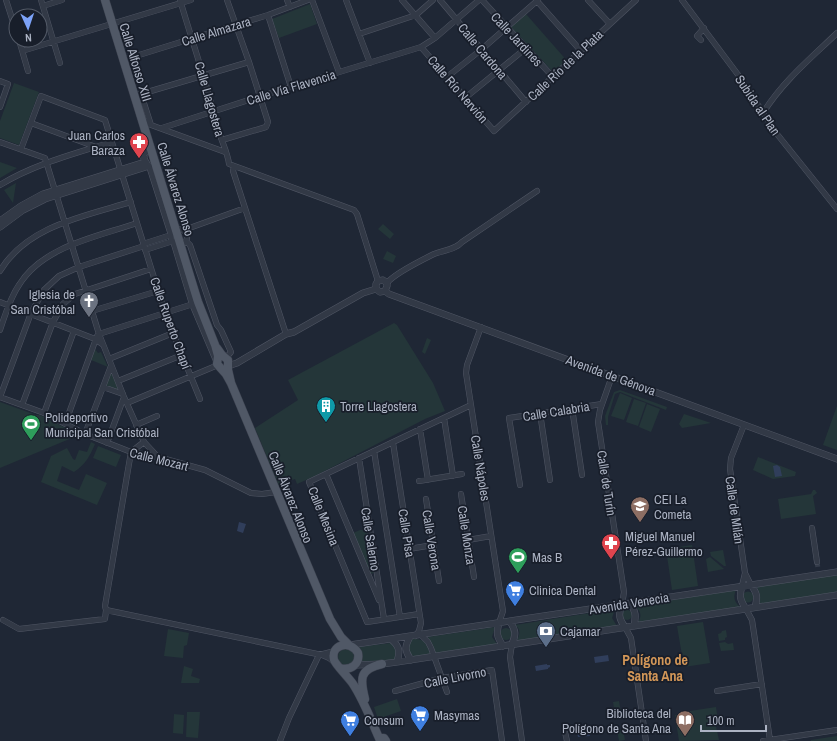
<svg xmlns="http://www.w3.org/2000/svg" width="837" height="741" font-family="'Archivo Narrow',sans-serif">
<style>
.green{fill:#243639}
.water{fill:#303e5b}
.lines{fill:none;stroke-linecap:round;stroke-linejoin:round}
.minor-tunnel{stroke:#343c4a;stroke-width:5;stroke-dasharray:5 2.5;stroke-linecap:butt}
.minor-casing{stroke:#505664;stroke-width:6}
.tertiary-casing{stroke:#505664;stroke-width:7}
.primary-casing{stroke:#3c424f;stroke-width:9}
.minor{stroke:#323946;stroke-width:5}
.tertiary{stroke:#323946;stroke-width:6}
.primary{stroke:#505866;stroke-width:8}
.labels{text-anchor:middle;stroke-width:3.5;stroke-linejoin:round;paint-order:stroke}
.street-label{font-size:13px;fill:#acb3c3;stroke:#181e2a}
.poi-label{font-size:13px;fill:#acb3c3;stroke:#181e2a;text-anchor:start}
.neighbourhood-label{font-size:14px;font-weight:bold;fill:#d39758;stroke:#181e2a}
</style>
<rect width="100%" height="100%" fill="#1f2735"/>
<path class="green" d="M310 4 317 24 279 38 272 19Z
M526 14 569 63 556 75 511 27Z
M14 83 39 92 19 145 0 138V121Z
M0 162 17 168 0 178Z
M16 183 13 203 4 190Z
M383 224 394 234 390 239 378 229Z
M387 251 396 256 393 263 383 259Z
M394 323 397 325 433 383 445 411 425 419 315 476 297 484 295 479 292 480 291 478 279 486 255 428 298 400 288 380Z
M427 338 431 340 425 354 422 352Z
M95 349 98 353 101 352 108 367 91 360Z
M111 372 119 391 106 386Z
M620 390 667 407 666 410 620 392 615 394 608 417V425H606L605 416 614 392Z
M620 393 632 398 624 420 611 416Z
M634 399 646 403 638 426 626 422Z
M0 402 36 415H40L79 435 0 468Z
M647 404 660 409 651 432 639 427Z
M837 406V450L823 445Z
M684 414 711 423 682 428 679 424Z
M91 442 95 444C90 456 85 465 74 472L62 466 57 481 79 490 86 474 107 483 97 505 41 482 51 456 67 448 73 459 75 460 79 450 87 452Z
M98 446 121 455 116 467 93 458Z
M758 457 796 472 795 476 773 479 753 470Z
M813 490H815L817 493 813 496 816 514 781 519 778 499 811 494Z
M368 529 374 573 369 574 353 533 360 530Z
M692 545 698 586 672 590 666 549Z
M723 550 726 566H724L711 556 710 552Z
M710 557 723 568 724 569 708 572 706 559Z
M837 574V592L761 604 759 603 760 595 757 587Z
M736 590C733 597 734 602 740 607L638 622C642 616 641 611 635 606Z
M742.5 597a5.5 5.5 0 1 1 11 0a5.5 5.5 0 1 1-11 0Z
M615 609 612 618 617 626 517 641C520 634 521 629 515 625Z
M622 615a5 5 0 1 1 10 0a5 5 0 1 1-10 0Z
M703 622 710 663 684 667 677 626Z
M495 627 492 637 497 644 436 654 428 637Z
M500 634a6 6 0 1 1 12 0a6 6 0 1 1-12 0Z
M168 629 189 633 187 645 184 646 183 658 164 656Z
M726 630 727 637 725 638V640L719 641 718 634 721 633 722 631Z
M413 639C425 638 427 644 430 654 421 656 413 660 408 650L410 640Z
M725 642 728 644 733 643 734 650 721 651 719 643Z
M391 643 397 649 395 659 373 663 362 661V654L359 647Z
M338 657a8 8 0 1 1 16 0a8 8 0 1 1-16 0Z
M184 666 193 669 191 676 200 679 199 683H181Z
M397 699 401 711 378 719 374 707Z
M619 701 622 719 616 720 613 702Z
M716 707 718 721 715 722 719 740 679 741 675 715 689 713 690 711Z
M187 712H200L198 738 186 737Z
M174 714 184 715 183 734 173 733Z
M623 729 625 740 619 741 617 730Z
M837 736V741H811V740Z"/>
<path class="water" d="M777 465 780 467 782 476 775 477 773 466Z
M239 522 246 524 243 533 237 531Z
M608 655 609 661 595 663 594 657Z
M547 664V665H550V667L548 668V669L536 671 535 666Z
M589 730 590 736 578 737 577 732Z"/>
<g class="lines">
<path class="minor-tunnel" d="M817 562 818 568"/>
<defs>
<path id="minor" d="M6 0 16 31
M41 0 60 63
M180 0C193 44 208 87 219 132 222 142 228 154 229 164L354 210 357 214 378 281
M287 0 290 7
M312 0 339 72
M346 0 370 63
M402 0 435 38
M440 0 526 102
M482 0 553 77
M588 0 610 24
M682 0 739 76 777 134 837 209
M537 1 581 51
M43 6 62 0
M268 15 291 87
M359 34 416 15 433 0
M19 40 28 71
M701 40 697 36 704 28
M421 47 494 131 636 0
M22 51 191 0
M123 60 268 15 308 0
M447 77 482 49 538 0
M0 81 8 84 0 107
M141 94 151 125
M134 96 249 62
M465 98 526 48
M763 113C783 81 811 58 837 33
M142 120 151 125 225 152
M31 123 96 147
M162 128 261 96 421 47 435 38 479 0
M222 140 266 127 268 122 249 62 227 0
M0 142 45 158 99 334 124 397 144 442
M21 149 41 96 105 120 165 313 200 399
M234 167 233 171 286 334
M0 185C34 164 74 154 112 142
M171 237a8 8 0 1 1 16 0a8 8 0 1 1-16 0Z
M184 230 245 208
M186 241 190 245 217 325 221 330 231 352 226 358
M143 244 171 235 149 166
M145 250 173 241 192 304 217 363
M0 271C27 226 84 216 131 202
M387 283C395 273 422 260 434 254 444 250 455 250 462 242L537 191
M0 302 95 339 102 344
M92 311 158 291
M481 327 467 365 466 373 503 611 499 623
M0 330C5 315 10 298 19 285 43 246 97 237 137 223
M99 334 193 304
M109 359 173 333
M612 376 600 410 598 422 624 592 622 605
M118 381 182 355
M103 387 123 394
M0 397 44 413 85 434 131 452 158 457 205 470 251 493 262 494 276 492
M0 397 31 313 44 290 59 276 79 267 144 246
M127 403 218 365
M22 405 53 322 63 304 75 294 151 269
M572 408 582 475
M44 413 74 331
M540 413 550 480
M444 418 453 476
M65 424 97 336
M136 425 157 416
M744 425 731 458 730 469 745 573 751 585
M420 429 428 480
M85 434 111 366
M107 443 124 397
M393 443 421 623 419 631 415 636
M374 451 400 617
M131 452 144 442 157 456
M359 458 384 619
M326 474 379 600
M419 481 462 474
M520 485 509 418 602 404
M461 494 474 577
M426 499 439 581
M812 528 817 562
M468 540 491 536
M409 549 433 545
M742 586 745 573
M746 609 752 620 770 740
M106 610 322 655 329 658 334 662
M419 614 367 622 309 482 471 405
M3 620 19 629 105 619 106 610 105 606 131 452
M625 627 631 638 646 741
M421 635 428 642 431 648 447 692
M512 644 510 657 522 741
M395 691 442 678 492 670 502 741
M717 691 762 684
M565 732 567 741
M280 741 289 718 319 655 335 651
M763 741 837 730"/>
<path id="tertiary" d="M147 164 144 159V154L150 148
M0 221 21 206 43 194 145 162
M0 227 23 210 45 199 149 166
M385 291 389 294 837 459
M228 366 237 363 286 334 294 332 363 293 376 289 380 292 385 291 387 286V283L383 280 378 281 376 284V289
M751 585C757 593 758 597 755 607
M742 586C739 596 740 600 746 609
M630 603C636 612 636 616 634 626
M622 605C618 614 619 619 625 627
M510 622C516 630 516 635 512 644
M499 623C496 633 497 637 503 646
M410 637C404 647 405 651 411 660
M392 640C400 647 400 652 397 662
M350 645 837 572
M356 665 382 664 397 662 837 595"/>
<path id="primary" d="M105 0 198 302 215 345 218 356 217 364 226 374 231 383
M217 348 222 355 228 360V370L231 383 330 619 341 637 349 645
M340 668C351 671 360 664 358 653 350 639 330 645 334 660 335 664 349 678 353 684 364 701 371 720 379 738
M365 699C360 679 359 669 382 664
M379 738H384L386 741"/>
</defs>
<use href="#minor" class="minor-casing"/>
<use href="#tertiary" class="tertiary-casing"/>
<use href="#primary" class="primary-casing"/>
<use href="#minor" class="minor"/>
<use href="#tertiary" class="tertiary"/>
<use href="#primary" class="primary"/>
</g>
<defs>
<symbol id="pharmacy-pin" viewBox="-11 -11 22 30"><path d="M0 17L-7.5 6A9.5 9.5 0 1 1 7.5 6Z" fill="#e0444e" stroke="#181e2a"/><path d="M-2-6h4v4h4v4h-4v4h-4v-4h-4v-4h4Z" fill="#fff"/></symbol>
<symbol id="church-pin" viewBox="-11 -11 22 30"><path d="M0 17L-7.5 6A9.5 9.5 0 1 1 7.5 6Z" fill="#6b7280" stroke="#181e2a"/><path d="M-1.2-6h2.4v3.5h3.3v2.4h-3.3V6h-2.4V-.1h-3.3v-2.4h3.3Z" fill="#fff"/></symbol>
<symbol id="building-pin" viewBox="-11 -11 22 30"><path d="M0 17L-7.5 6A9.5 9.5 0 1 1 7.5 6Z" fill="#0f9aa8" stroke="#181e2a"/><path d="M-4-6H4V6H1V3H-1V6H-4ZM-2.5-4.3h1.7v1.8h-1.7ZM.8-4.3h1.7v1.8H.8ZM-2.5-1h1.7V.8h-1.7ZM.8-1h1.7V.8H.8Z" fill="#fff"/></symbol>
<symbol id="stadium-pin" viewBox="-11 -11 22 30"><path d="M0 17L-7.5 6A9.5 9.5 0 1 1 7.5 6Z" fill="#2e9e5b" stroke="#181e2a"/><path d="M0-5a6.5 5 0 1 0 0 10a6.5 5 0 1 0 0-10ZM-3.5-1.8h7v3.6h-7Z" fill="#fff"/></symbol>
<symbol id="school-pin" viewBox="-11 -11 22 30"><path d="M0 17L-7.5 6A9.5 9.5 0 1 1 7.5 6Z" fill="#8d6e63" stroke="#181e2a"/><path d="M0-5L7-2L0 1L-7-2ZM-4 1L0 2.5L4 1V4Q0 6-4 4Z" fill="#fff"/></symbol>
<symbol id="supermarket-pin" viewBox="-11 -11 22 30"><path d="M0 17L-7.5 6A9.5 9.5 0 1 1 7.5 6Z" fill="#3f7fe0" stroke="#181e2a"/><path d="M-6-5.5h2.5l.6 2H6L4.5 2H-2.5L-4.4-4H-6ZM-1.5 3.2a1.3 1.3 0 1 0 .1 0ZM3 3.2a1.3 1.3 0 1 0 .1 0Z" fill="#fff"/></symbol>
<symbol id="bank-pin" viewBox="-11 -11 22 30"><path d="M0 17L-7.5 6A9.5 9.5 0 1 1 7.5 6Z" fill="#5c6f8a" stroke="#181e2a"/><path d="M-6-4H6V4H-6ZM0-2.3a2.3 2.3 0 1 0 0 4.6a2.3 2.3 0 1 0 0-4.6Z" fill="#fff"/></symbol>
<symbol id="library-pin" viewBox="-11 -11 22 30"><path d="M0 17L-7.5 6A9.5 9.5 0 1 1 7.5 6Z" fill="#8d6e63" stroke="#181e2a"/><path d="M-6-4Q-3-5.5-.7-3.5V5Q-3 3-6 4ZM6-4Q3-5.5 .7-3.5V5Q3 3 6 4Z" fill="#fff"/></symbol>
</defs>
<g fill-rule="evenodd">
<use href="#pharmacy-pin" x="128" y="131" width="22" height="30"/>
<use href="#church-pin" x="78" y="290" width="22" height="30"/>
<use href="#building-pin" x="315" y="395" width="22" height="30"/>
<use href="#stadium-pin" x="20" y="413" width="22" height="30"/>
<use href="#school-pin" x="629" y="495" width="22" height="30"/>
<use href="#pharmacy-pin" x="600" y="532" width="22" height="30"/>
<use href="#stadium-pin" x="507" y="546" width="22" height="30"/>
<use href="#supermarket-pin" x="504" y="579" width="22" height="30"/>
<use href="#bank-pin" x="535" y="620" width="22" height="30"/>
<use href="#supermarket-pin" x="409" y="704" width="22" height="30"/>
<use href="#supermarket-pin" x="339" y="709" width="22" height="30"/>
<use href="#library-pin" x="674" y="709" width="22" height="30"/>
</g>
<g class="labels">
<g class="street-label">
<text transform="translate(216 31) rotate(-17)" y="5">Calle Almazara</text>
<text transform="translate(517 39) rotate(47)" y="5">Calle Jardines</text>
<text transform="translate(483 51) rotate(50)" y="5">Calle Cardona</text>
<text transform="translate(136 62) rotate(73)" y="5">Calle Alfonso XIII</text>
<text transform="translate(565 65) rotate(-43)" y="5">Calle Río de la Plata</text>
<text transform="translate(291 87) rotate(-17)" y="5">Calle Vía Flavencia</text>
<text transform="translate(458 89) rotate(49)" y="5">Calle Río Nervión</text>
<text transform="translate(210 99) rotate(74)" y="5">Calle Llagostera</text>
<text transform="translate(758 105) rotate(56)" y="5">Subida al Plan</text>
<text transform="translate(176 189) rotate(73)" y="5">Calle Álvarez Alonso</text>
<text transform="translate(171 323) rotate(70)" y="5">Calle Ruperto Chapí</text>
<text transform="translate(611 375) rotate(20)" y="5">Avenida de Génova</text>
<text transform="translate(556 411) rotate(-9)" y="5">Calle Calabria</text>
<text transform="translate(159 459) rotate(14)" y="5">Calle Mozart</text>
<text transform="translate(481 468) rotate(81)" y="5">Calle Nápoles</text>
<text transform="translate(607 483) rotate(81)" y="5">Calle de Turín</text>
<text transform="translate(291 497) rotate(68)" y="5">Calle Álvarez Alonso</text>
<text transform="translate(735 510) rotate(82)" y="5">Calle de Milán</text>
<text transform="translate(324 516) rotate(68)" y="5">Calle Mesina</text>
<text transform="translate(407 533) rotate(81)" y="5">Calle Pisa</text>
<text transform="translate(467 535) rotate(81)" y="5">Calle Monza</text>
<text transform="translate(371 539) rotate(81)" y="5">Calle Salerno</text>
<text transform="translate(432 540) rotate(81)" y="5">Calle Verona</text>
<text transform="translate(629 603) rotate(-9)" y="5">Avenida Venecia</text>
<text transform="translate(455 677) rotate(-11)" y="5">Calle Livorno</text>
</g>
<g class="poi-label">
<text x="125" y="140" text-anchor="end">Juan Carlos<tspan x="125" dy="15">Baraza</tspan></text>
<text x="75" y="299" text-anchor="end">Iglesia de<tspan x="75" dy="15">San Cristóbal</tspan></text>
<text x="340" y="411">Torre Llagostera</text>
<text x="45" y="422">Polideportivo<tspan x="45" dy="15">Municipal San Cristóbal</tspan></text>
<text x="654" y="504">CEI La<tspan x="654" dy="15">Cometa</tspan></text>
<text x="625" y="541">Miguel Manuel<tspan x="625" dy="15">Pérez-Guillermo</tspan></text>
<text x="532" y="562">Mas B</text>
<text x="529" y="595">Clinica Dental</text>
<text x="560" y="636">Cajamar</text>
<text x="671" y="718" text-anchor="end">Biblioteca del<tspan x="671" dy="15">Polígono de Santa Ana</tspan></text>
<text x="434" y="720">Masymas</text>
<text x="364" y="725">Consum</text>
</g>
<g class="neighbourhood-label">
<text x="655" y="665">Polígono de<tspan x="655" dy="16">Santa Ana</tspan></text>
</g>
</g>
<g transform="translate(28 28) rotate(177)"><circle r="19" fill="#181e2a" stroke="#535a67"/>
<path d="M0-3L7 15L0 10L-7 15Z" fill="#7ca2f8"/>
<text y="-6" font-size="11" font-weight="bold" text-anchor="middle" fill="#acb3c3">N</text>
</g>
<path d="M701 725v6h65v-6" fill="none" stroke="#acb3c3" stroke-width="2"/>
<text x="707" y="725" font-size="12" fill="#acb3c3" stroke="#181e2a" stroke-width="3" paint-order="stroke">100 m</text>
</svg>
